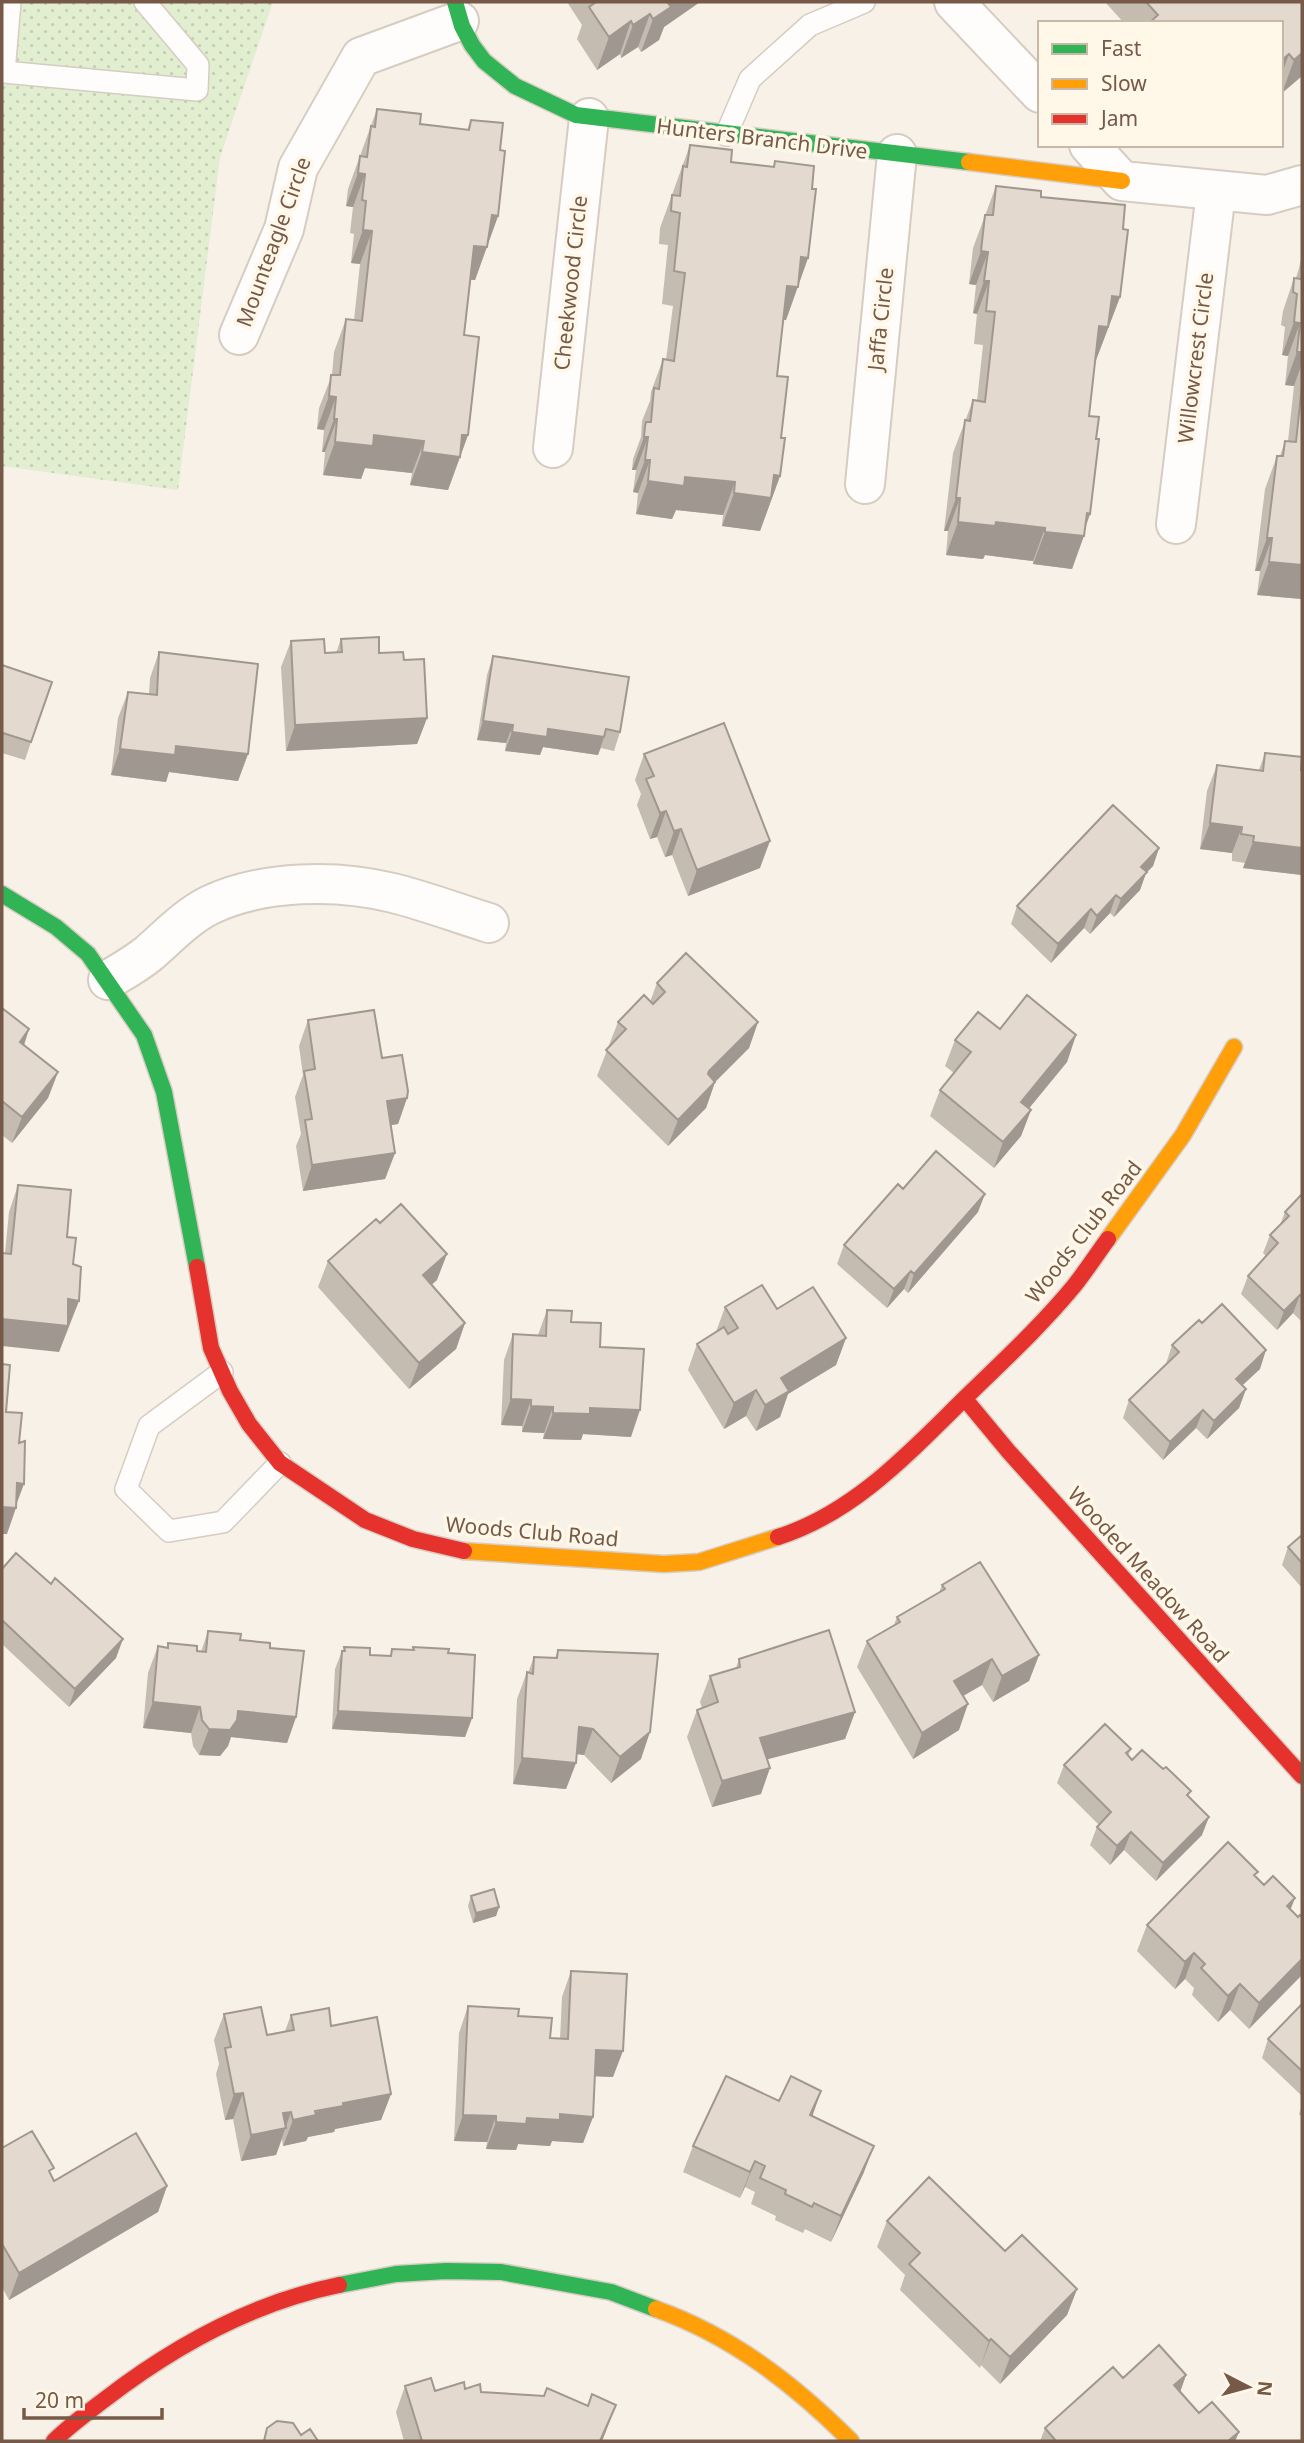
<svg xmlns="http://www.w3.org/2000/svg" width="1304" height="2443" font-family="'Noto Sans',sans-serif">
<style>
.park{fill:url(#park-dots)}
.lines{fill:none;stroke-linecap:round;stroke-linejoin:round}
.lane-casing{stroke:#d6ccc2;stroke-width:24}
.street-casing{stroke:#d6ccc2;stroke-width:42}
.fast-casing{stroke:#d8cdc3;stroke-width:19}
.slow-casing{stroke:#d8cdc3;stroke-width:19}
.jam-casing{stroke:#d8cdc3;stroke-width:19}
.lane{stroke:#fefdfb;stroke-width:21}
.street{stroke:#fefdfb;stroke-width:38}
.fast{stroke:#30b455;stroke-width:16}
.slow{stroke:#ff9f0a;stroke-width:16}
.jam{stroke:#e5322d;stroke-width:16}
.wall{fill:#c4bbb1}
.shaded-wall{fill:#a09890}
.building{fill:#e4d9ce;stroke:#a09890;stroke-width:2}
.labels{text-anchor:middle;stroke-width:7;stroke-linejoin:round;paint-order:stroke}
.street-label{font-size:21px;fill:#765946;stroke:#fff7e8}
</style>
<defs>
<pattern id="park-dots" width="8" height="8" patternUnits="userSpaceOnUse" patternTransform="scale(1.75)"><rect width="8" height="8" fill="#e1eed0"/><path d="M2 2h.1M6 6h.1" fill="none" stroke="#c4ceb4" stroke-width="1.8" stroke-linecap="round"/></pattern>
</defs>
<rect width="100%" height="100%" fill="#f7f1e7"/>
<path class="park" d="M2 2H273L220 157 178 490 2 466Z"/>
<g class="lines">
<defs>
<path id="lane" d="M10 2 4 72 197 90 198 65 145 2
M726 135 750 79 810 25 864 2
M222 1372 149 1426 126 1489 169 1531 223 1522 280 1463"/>
<path id="street" d="M954 2 1040 93
M1089 145 1122 181 1267 195 1302 185
M239 335 284 229 298 168 361 57 459 21
M553 448 589 118
M865 484 897 154
M1176 524 1216 192
M108 980C121 972 136 964 148 954 168 937 186 917 210 905 263 880 337 879 393 893 425 901 457 913 489 923"/>
<path id="fast" d="M455 2 462 26 472 45 484 61 515 86 576 115 969 162
M2 894 56 927 88 954 144 1035 164 1092 197 1267
M339 2285 396 2274 446 2271 501 2272 611 2292 656 2309"/>
<path id="slow" d="M969 162 1122 181
M1108 1239 1183 1135 1234 1047
M464 1551 664 1564 699 1562 778 1537
M656 2309C732 2336 794 2384 851 2441"/>
<path id="jam" d="M197 1267 211 1348 230 1391 249 1424 280 1463 365 1520 413 1539 464 1551
M965 1399 1009 1452 1302 1776
M778 1537C854 1513 909 1453 965 1398 1002 1362 1041 1326 1074 1286 1086 1271 1097 1254 1108 1239
M54 2441C69 2426 87 2413 104 2400 174 2346 251 2303 339 2285"/>
</defs>
<use href="#lane" class="lane-casing"/>
<use href="#street" class="street-casing"/>
<use href="#fast" class="fast-casing"/>
<use href="#slow" class="slow-casing"/>
<use href="#jam" class="jam-casing"/>
<use href="#lane" class="lane"/>
<use href="#street" class="street"/>
<use href="#fast" class="fast"/>
<use href="#slow" class="slow"/>
<use href="#jam" class="jam"/>
</g>
<path class="wall" d="M567 2H700L664 27 659 40 646 49 641 52 638 47 621 58 620 54 597 70 577 39 582 25Z
M1105 2H1302V76L1282 93 1281 92V23H1124Z
M377 109 420 124 467 130 471 120 500 150 498 216 475 280H471L464 335 468 435 448 490 410 485 412 473 365 468 361 479 323 475 325 452H322L324 430 317 429 319 408 332 375 334 352 346 319 354 320 360 264 351 263 354 234 350 233 353 207 346 206 348 189Z
M690 145 731 162 773 167 775 161 812 189 808 258 786 320H783L777 376 781 438 780 476 760 531 722 526 723 515 676 510 672 519 636 514 638 493 633 492 636 470H632L633 459 641 437 642 421 650 401 651 392 663 359 666 360 673 306 662 304 668 245 659 244 660 228Z
M996 186 1041 197 1123 229 1120 297 1096 360H1095L1089 416 1096 439 1090 514 1072 569 1033 564V561L985 555 983 559 946 555 948 531H944L953 453 973 400 977 401 983 345 974 344 977 314 973 313 976 285 969 284 973 248Z
M1302 255V599L1257 595 1260 571H1255L1265 489 1277 456H1280L1285 441H1288L1294 386 1285 385 1288 356 1282 355 1285 327 1281 325 1283 311 1294 278H1296L1299 268Z
M341 639 379 653 404 660 427 718 417 744 286 751 281 667 291 641 325 653H336Z
M159 652 248 754 238 781 169 772 166 782 111 775 118 718 128 692 149 694 150 678Z
M493 656 620 732 614 751 601 748 598 755 543 747 540 755 505 751 506 743 477 740 487 675Z
M2 665 31 742 25 760 2 753Z
M1265 753 1301 770 1302 875 1243 868 1245 863 1232 861V853L1200 849 1207 791 1217 765 1259 770Z
M644 754 760 868 688 896 672 855 665 857 657 837 650 839 637 805 641 794 635 780Z
M1159 848 1153 866 1146 873 1140 890 1114 917 1110 913 1090 934 1084 928 1051 963 1011 924 1017 906Z
M657 983 758 1022 749 1048 715 1082 706 1108 668 1146 597 1076 618 1022 650 1002Z
M2 1008 29 1029 24 1046 58 1072 48 1098 12 1143 2 1135Z
M308 1020 382 1058 407 1098 398 1124 391 1125 395 1153 385 1179 303 1191 296 1146 301 1134 295 1097 303 1075 299 1046Z
M1000 1029 1076 1035 1067 1062 1029 1108 1031 1110 1021 1136 994 1168 930 1116 940 1090 954 1073 945 1066 955 1040Z
M18 1185 67 1237 73 1264 69 1327H68L59 1352 5 1253 9 1212Z
M903 1189 978 1212 908 1293 904 1289 887 1308 837 1264 844 1245Z
M1302 1194V1322L1293 1313 1277 1330 1241 1294 1248 1276 1266 1256 1263 1253 1270 1235 1280 1225 1285 1212Z
M328 1261 437 1280 431 1285 465 1323 456 1349 409 1389 318 1287Z
M725 1307 777 1309 846 1338 836 1365 788 1394 780 1417 756 1431 746 1416 724 1429 688 1370 697 1344 716 1332Z
M547 1310 571 1322 600 1347 631 1437 583 1434 581 1440 543 1439 544 1433 522 1432V1426L501 1425 504 1360 513 1334 538 1335Z
M1172 1345 1260 1369 1242 1385 1246 1389 1239 1408 1207 1439 1196 1428 1163 1460 1123 1418 1129 1400 1166 1364Z
M1302 1535V1588L1282 1565 1288 1547Z
M2 1569 116 1658 69 1707 2 1644Z
M942 1585 1039 1655 1029 1681 993 1702 982 1685 963 1696 959 1730 913 1759 857 1667 867 1641 894 1625 897 1617 939 1593Z
M208 1631 270 1648 296 1717 287 1743 231 1737 228 1746 220 1756 199 1755 193 1746 191 1733 143 1728 148 1673 158 1646 167 1647 168 1643 201 1652Z
M344 1647 370 1655 390 1656 392 1649 412 1650 413 1647 448 1653 472 1718 465 1737 332 1729 335 1669 342 1651H343Z
M558 1650 641 1759 611 1783 584 1755 576 1754V1763L566 1789 513 1784 517 1699 527 1672 528 1673 534 1657 555 1658Z
M739 1659 855 1712 845 1739 767 1759 761 1794 712 1807 687 1737 697 1710 702 1708 700 1702 710 1676 736 1668Z
M1131 1749 1128 1756 1132 1760 1189 1797 1202 1835 1156 1881 1124 1850 1110 1865 1090 1845 1097 1827 1099 1825 1057 1783 1064 1765Z
M1256 1877 1298 1917 1249 2029 1230 2010 1218 2022 1192 1995 1194 1988 1185 1979 1175 1989 1137 1951 1147 1925Z
M471 1896 499 1907 496 1916 473 1923 468 1906Z
M571 1971 613 2077 595 2076 593 2117 583 2143 552 2141 550 2146 518 2144 516 2150 486 2149 487 2142 454 2141 459 2033 468 2006 518 2016 550 2038 560 2039 562 1997Z
M1302 2004V2096L1262 2058 1268 2039Z
M224 2014 267 2035 285 2031 291 2015 331 2026 391 2094 381 2120 335 2129 334 2132 308 2137 306 2141 283 2146 282 2139 276 2155 241 2161 233 2119 225 2120 216 2074 219 2064 214 2040Z
M821 2091 812 2116 864 2172 831 2242 805 2229 803 2233 792 2228 775 2220 776 2216 751 2204 755 2192 745 2187 740 2198 683 2172 693 2146 779 2101Z
M1302 2106V2117L1299 2114Z
M2 2148 51 2176 54 2181 167 2186 158 2212 9 2300 2 2287Z
M887 2221 1005 2251 1077 2289 1067 2315 1000 2384 981 2365 980 2368 900 2290 905 2275 877 2247Z
M1186 2375 1180 2392 1199 2413 1239 2432 1235 2441H1040L1045 2428 1123 2378Z
M405 2386 435 2391 465 2389 481 2392 606 2431 602 2441H404L396 2412Z"/>
<path class="shaded-wall" d="M666 2H700L664 27 659 40 641 52 653 19Z
M650 14 638 47 621 58 633 25Z
M631 21 620 54 597 70 609 37Z
M1302 53V76L1282 93 1294 60Z
M1289 54 1281 76V61Z
M358 173 365 174 353 207 346 206Z
M492 215 498 216 475 280 462 279 474 246Z
M363 230 372 231 360 264 351 263Z
M981 251 988 252 976 285 969 284Z
M801 257 808 258 786 320 775 319 787 286Z
M984 281H989L977 314 973 313Z
M1112 296 1120 297 1096 360 1087 359 1099 326Z
M1294 322 1300 323 1288 356 1282 355Z
M1297 352H1302V363L1294 386 1285 385Z
M329 396 336 397 324 430 317 429Z
M334 419H337L325 452H322Z
M374 435 424 441 412 473 365 468 361 479 323 475 335 442Z
M462 435H468L448 490 410 485 422 452Z
M644 437H648L636 470H632Z
M645 460H650L638 493 633 492Z
M774 475 780 476 760 531 722 526 734 493Z
M685 477 735 482 723 515 676 510 672 519 636 514 648 481Z
M956 498H960L948 531H944Z
M1087 513 1090 514 1082 536H1084L1072 569 1033 564 1045 532Z
M958 522H996L1045 528 1033 561 985 555 983 559 946 555Z
M1267 538H1272L1260 571H1255Z
M1269 562 1302 565V599L1257 595Z
M427 718 417 744 286 751 295 725Z
M483 721 513 725 506 743 477 740Z
M548 729 604 737 598 755 543 747 540 755 505 751 512 732Z
M176 746 248 754 238 781 169 772 166 782 111 775 120 749Z
M666 811 657 837 650 839 660 813Z
M1210 823 1242 827 1232 853 1200 849Z
M681 829 672 855 665 857 674 831Z
M770 841 760 868 688 896 697 870Z
M1253 842 1302 848V875L1243 868Z
M1159 848 1153 866 1146 873 1140 890 1114 917 1121 899 1141 867Z
M1116 895 1110 913 1090 934 1097 916Z
M1091 909 1084 928 1051 963 1058 944Z
M758 1022 749 1048 715 1082 706 1108 668 1146 678 1120 709 1071Z
M29 1029 20 1056V1042Z
M1076 1035 1067 1062 1012 1129 1021 1102Z
M58 1072 48 1098 12 1143 22 1117Z
M407 1098 398 1124 378 1127 387 1101Z
M1031 1110 1021 1136 994 1168 1003 1142Z
M395 1153 385 1179 303 1191 312 1165Z
M985 1194 978 1212 908 1293 914 1274Z
M447 1254 437 1280 413 1301 423 1275Z
M911 1271 904 1289 887 1308 894 1289Z
M1300 1295 1293 1313 1277 1330 1284 1311Z
M68 1299 79 1301 59 1352 2 1346V1319Z
M465 1323 456 1349 409 1389 419 1363Z
M846 1338 836 1365 788 1394 780 1417 756 1431 765 1405 781 1378Z
M1266 1350 1260 1369 1230 1397 1236 1379Z
M1246 1389 1239 1408 1207 1439 1214 1421Z
M756 1390 746 1416 724 1429 734 1403Z
M511 1399 531 1400 522 1426 501 1425Z
M531 1406 553 1407 544 1433 522 1432Z
M590 1408 640 1410 631 1437 583 1434 581 1440 543 1439 553 1413Z
M1203 1410 1196 1428 1163 1460 1170 1442Z
M17 1483 24 1484 15 1508H16L7 1534H2V1507Z
M123 1639 116 1658 69 1707 75 1689Z
M1039 1655 1029 1681 993 1702 1002 1676Z
M992 1659 982 1685 944 1707 954 1681Z
M153 1702 200 1707 191 1733 143 1728Z
M968 1704 959 1730 913 1759 922 1733Z
M238 1711 296 1717 287 1743 231 1737 228 1746 220 1756 199 1755 209 1729Z
M338 1711 472 1718 465 1737 332 1729Z
M855 1712 845 1739 750 1764 760 1738Z
M579 1727 593 1729 584 1755 569 1753Z
M650 1732 641 1759 611 1783 620 1757Z
M522 1758 576 1763 566 1789 513 1784Z
M770 1768 761 1794 712 1807 722 1781Z
M1209 1817 1202 1835 1156 1881 1163 1863Z
M1131 1832 1124 1850 1110 1865 1117 1846Z
M1295 1898 1285 1924 1287 1906Z
M499 1907 496 1916 473 1923 476 1913Z
M1194 1953 1185 1979 1175 1989 1185 1962Z
M1302 1959V1975L1249 2029 1259 2003Z
M1240 1984 1230 2010 1218 2022 1228 1996Z
M596 2050 623 2051 613 2077 586 2076Z
M821 2091 812 2117 810 2115Z
M243 2093 233 2119 225 2120 234 2094Z
M391 2094 381 2120 335 2129 334 2132 308 2137 306 2141 283 2146 293 2120 343 2103Z
M291 2112 276 2155 241 2161 251 2135 283 2113Z
M560 2114 593 2117 583 2143 552 2141 550 2146 518 2144 516 2150 486 2149 496 2122Z
M463 2115 496 2116 487 2142 454 2141Z
M874 2146 864 2172 831 2242 841 2216Z
M755 2161 745 2187 740 2198 750 2172Z
M167 2186 158 2212 9 2300 19 2273Z
M1077 2289 1067 2315 1000 2384 1010 2357Z
M991 2339 981 2365 980 2368 989 2341Z
M1186 2375 1177 2401 1174 2385Z
M616 2405 606 2431 602 2441H600Z
M1239 2432 1235 2441H1228Z"/>
<path class="building" d="M596 2H667L671 7 653 19 650 14 633 25 631 21 609 37 589 7Z
M1146 2H1302V53L1294 60 1289 54 1281 61V23H1149L1158 15Z
M377 109 421 114 420 124 437 126 469 130 471 120 503 123 500 150 505 151 498 216 492 215 487 247 474 246 464 335 479 337 468 435H462L460 457 422 452 424 441 374 435 373 446 335 442 337 419H334L336 397 329 396 331 375H340L346 319 362 321 372 231 363 230 366 201 362 200 365 174 358 173 360 156 367 157 371 126 375 127Z
M690 145 732 150 731 162 774 167 775 161 814 166 812 189H816L808 258 801 257 798 287 787 286 777 376 788 377 781 438H785L780 476 774 475 771 498 734 493 735 482 685 477 684 486 648 481 650 460H645L648 437H644L645 426 646 422H651L654 388 659 389 663 359 674 361 685 273 674 271 680 213 671 211 672 195 680 196 683 166 687 167Z
M996 186 1041 191V197L1125 205 1123 229 1128 230 1120 297 1112 296 1108 327 1099 326 1089 416 1099 417 1096 439H1099L1090 514 1087 513 1084 536 1045 532V528L996 522 995 526 958 522 960 498H956L965 420 970 421 973 400 985 402 995 312 986 311 989 281H984L988 252 981 251 985 215H993Z
M1302 277V352H1297L1300 323 1294 322 1297 294 1293 292 1294 278 1302 279Z
M1302 385V565L1269 562 1272 538H1267L1277 456H1283L1285 441 1296 442Z
M379 637V653L403 652 404 660 424 659 427 718 295 725 291 641 324 639 325 653 342 652 341 639Z
M159 652 258 664 248 754 176 746 175 755 120 749 128 692 157 695Z
M493 656 629 677 620 732 606 729 604 737 548 729 547 737 512 732 513 725 483 721Z
M2 665 52 682 31 742 3 733 2 735Z
M724 723 770 841 697 870 681 829 674 831 666 811 660 813 646 779 654 776 644 754Z
M1265 753 1302 757 1301 770H1302V848L1253 842 1254 836 1241 834 1242 827 1210 823 1217 765 1263 771Z
M1113 805 1159 848 1141 867 1147 872 1121 899 1116 895 1097 916 1091 909 1058 944 1017 906Z
M686 953 758 1022 709 1071 708 1074 715 1082 678 1120 606 1050 626 1029 618 1022 644 995 653 1004 665 992 657 983Z
M1027 995 1076 1035 1021 1102 1031 1110 1003 1142 940 1090 971 1052 955 1040 978 1012 1000 1029Z
M2 1008 29 1029 20 1042 58 1072 22 1117 2 1101Z
M374 1010 382 1058 402 1055 408 1091 407 1098 387 1101 395 1153 312 1165 305 1120 312 1119 304 1071 315 1069 308 1020Z
M936 1151 985 1194 914 1274 911 1271 894 1289 844 1245 898 1184 903 1189Z
M18 1185 71 1190 67 1237 76 1238 73 1264 81 1267 79 1301 68 1299V1326L2 1319V1253L11 1254Z
M1302 1194V1297L1300 1295 1284 1311 1248 1276 1278 1243 1270 1235 1289 1216 1285 1212Z
M401 1204 447 1254 423 1275 465 1323 419 1363 328 1261 376 1219 380 1223Z
M762 1285 777 1309 813 1287 846 1338 781 1378 789 1391 765 1405 756 1390 734 1403 697 1344 724 1327 728 1334 738 1328 725 1307Z
M1222 1304 1266 1350 1236 1379 1246 1389 1214 1421 1203 1410 1170 1442 1129 1400 1179 1352 1172 1345 1199 1320 1202 1323Z
M547 1310 572 1311 571 1322 601 1323 600 1347 644 1349 640 1410 590 1408V1414L553 1413V1407L531 1406V1400L511 1399 513 1334 546 1336Z
M2 1364 10 1365 6 1412 22 1413 19 1443 25 1441 24 1484 17 1483 16 1508 2 1507Z
M1302 1535V1563L1288 1547Z
M16 1553 51 1584 55 1578 123 1639 75 1689 2 1620V1569Z
M980 1562 1039 1655 1002 1676 992 1659 954 1681 968 1704 922 1733 867 1641 900 1622 897 1617 945 1589 942 1585Z
M829 1630 855 1712 760 1738 770 1768 722 1781 697 1710 718 1702 710 1676 740 1667 739 1659Z
M208 1631 241 1634 240 1640 270 1643V1648L304 1651 296 1717 238 1711 237 1720 230 1730 209 1729 202 1720 200 1707 153 1702 158 1646 168 1648V1643L197 1646V1651L206 1652Z
M344 1647 370 1648V1655L391 1656 392 1649 414 1650 413 1647 449 1649 448 1653 475 1655 472 1718 338 1711 342 1651H345Z
M558 1650 658 1654 650 1732 620 1757 593 1729 579 1727 576 1763 522 1758 527 1672 533 1674 534 1657 557 1658Z
M1105 1724 1131 1749 1126 1753 1132 1760 1142 1750 1163 1769 1166 1767 1191 1791 1187 1795 1209 1817 1163 1863 1131 1832 1117 1846 1097 1827 1111 1812 1064 1765Z
M1228 1842 1258 1872 1254 1875 1264 1885 1273 1876 1295 1898 1287 1906 1298 1917 1300 1915 1302 1917V1959L1259 2003 1240 1984 1228 1996 1201 1968 1205 1964 1194 1953 1185 1962 1147 1925Z
M494 1889 499 1907 476 1913 471 1896Z
M571 1971 627 1974 623 2051 596 2050 593 2117 560 2114V2120L527 2118 526 2124 496 2122V2116L463 2115 468 2006 519 2009 518 2016 552 2018 550 2038 568 2039Z
M1302 2004V2071L1268 2039Z
M261 2007 267 2035 294 2030 291 2015 324 2009 329 2008 331 2026 377 2017 391 2094 343 2103V2106L315 2111 316 2115 293 2120 291 2112 283 2113 286 2128 251 2135 243 2093 234 2094 225 2048 231 2047 224 2014Z
M726 2076 779 2101 791 2076 821 2091 810 2115 874 2146 841 2216 814 2203 812 2207 802 2202 785 2194 786 2190 760 2178 765 2166 755 2161 750 2172 693 2146Z
M32 2131 54 2168 49 2171 54 2181 136 2133 167 2186 19 2273 2 2244V2148Z
M929 2177 1005 2251 1022 2235 1077 2289 1010 2357 991 2339 989 2341 909 2264 920 2253 887 2221Z
M1159 2345 1186 2375 1174 2385 1199 2413 1212 2402 1239 2432 1228 2441H1056L1045 2428 1113 2367 1123 2378Z
M431 2378 435 2391 464 2382 465 2389 480 2384 481 2392 544 2396 547 2388 588 2406 592 2394 616 2405 600 2441H422L405 2386Z
M277 2421 293 2423 301 2435 310 2429 318 2441H264L267 2428Z"/>
<g class="labels">
<g class="street-label">
<text transform="translate(762 139) rotate(7)" y="7">Hunters Branch Drive</text>
<text transform="translate(274 242) rotate(-70)" y="7">Mounteagle Circle</text>
<text transform="translate(571 283) rotate(-84)" y="7">Cheekwood Circle</text>
<text transform="translate(881 319) rotate(-84)" y="7">Jaffa Circle</text>
<text transform="translate(1196 358) rotate(-83)" y="7">Willowcrest Circle</text>
<text transform="translate(1084 1232) rotate(-52)" y="7">Woods Club Road</text>
<text transform="translate(532 1532) rotate(5)" y="7">Woods Club Road</text>
<text transform="translate(1148 1575) rotate(48)" y="7">Wooded Meadow Road</text>
</g>
</g>
<rect width="1304" height="2443" fill="none" stroke="#765946" stroke-width="7"/>
<rect x="1038" y="21" width="245" height="126" fill="#fff7e8" stroke="#c8b8a7" stroke-width="2"/>
<rect x="1052" y="44" width="35" height="10" fill="#30b455" stroke="#c8b8a7" stroke-width="2"/>
<text x="1101" y="56" font-size="21" fill="#765946">Fast</text>
<rect x="1052" y="79" width="35" height="10" fill="#ff9f0a" stroke="#c8b8a7" stroke-width="2"/>
<text x="1101" y="91" font-size="21" fill="#765946">Slow</text>
<rect x="1052" y="114" width="35" height="10" fill="#e5322d" stroke="#c8b8a7" stroke-width="2"/>
<text x="1101" y="126" font-size="21" fill="#765946">Jam</text>
<g transform="translate(1248 2387) rotate(96)" stroke="#fff7e8" stroke-width="5" paint-order="stroke">
<path d="M0-5L12 26L0 18L-12 26Z" fill="#765946"/>
<text y="-10" font-size="19" font-weight="bold" text-anchor="middle" fill="#765946">N</text>
</g>
<path d="M24 2408v10h138v-10" fill="none" stroke="#765946" stroke-width="3.5"/>
<text x="35" y="2408" font-size="21" fill="#765946" stroke="#fff7e8" stroke-width="5" paint-order="stroke">20 m</text>
</svg>
